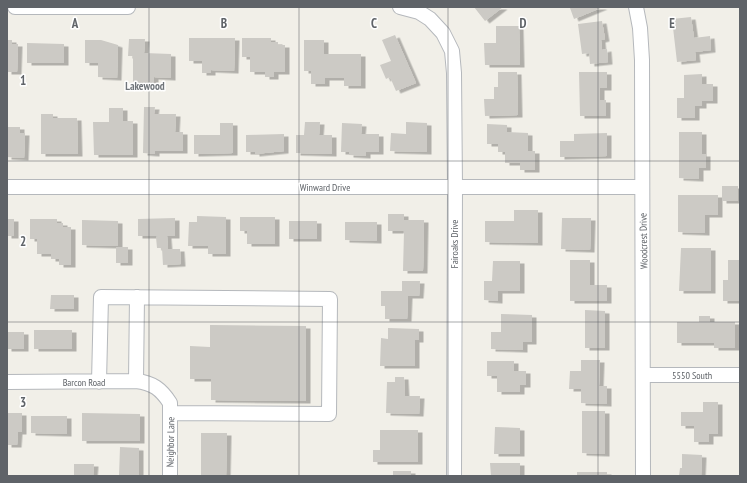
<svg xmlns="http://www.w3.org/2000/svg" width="747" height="483" font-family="'PT Sans Narrow',sans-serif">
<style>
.building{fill:#cccac5;filter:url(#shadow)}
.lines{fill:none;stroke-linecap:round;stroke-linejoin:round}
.minor-casing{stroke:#b5b8bc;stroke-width:16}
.minor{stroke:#fff;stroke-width:14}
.grid{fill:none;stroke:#5f6368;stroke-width:1;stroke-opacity:0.55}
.labels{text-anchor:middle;stroke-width:3;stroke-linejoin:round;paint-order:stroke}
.street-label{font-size:10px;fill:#5f6368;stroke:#fff}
.neighbourhood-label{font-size:11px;font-weight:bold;fill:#70757a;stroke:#fff}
.grid-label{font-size:13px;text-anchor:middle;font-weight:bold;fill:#5f6368;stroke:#fff;stroke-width:3;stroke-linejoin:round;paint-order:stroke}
</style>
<defs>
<filter id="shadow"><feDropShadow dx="4.5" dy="2.5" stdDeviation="0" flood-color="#0004"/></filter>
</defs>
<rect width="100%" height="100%" fill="#f1efe8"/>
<path class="building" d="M474 7H503L485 21Z
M571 7H603L574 19 570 8Z
M691 17 694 38 710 36 711 50 695 52 696 60 677 62 672 19Z
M602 21 605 39 601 40 602 50 607 49 608 62 590 64 589 53 582 54 578 24Z
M496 26H519L520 65H485L484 43H496Z
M395 35 416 83 396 91 390 77 386 79 380 65 391 61 382 40Z
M189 38H235L234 71 211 70V73H202V61H189Z
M242 38H271V42H278V45H285V72H274V77H265V72H250V57H242Z
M129 39H145L144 53 171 54V78L154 77V82H133V56H128Z
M7 40H12V44H18L17 72H7Z
M85 40H101L118 45 117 78 98 77V63H85Z
M304 40H324V54H361V86H344V78H325V84H311V71H304Z
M27 43 64 44V63H27Z
M498 72H517L518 115 485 116 484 99H494V87H498Z
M579 72H607V88H600V100H606V116H580Z
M702 74V84H713V101H702V106H695V118H677V98H684V75Z
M144 107H155L154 114H176L175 132H183V151H155V154L143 153Z
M109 108H123V121H133V155H94L93 122H109Z
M41 114H53V118H77L78 154H41Z
M305 122H320L319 135H332V154L296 153V135H304Z
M406 122 427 123V152L390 151 391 133 406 134Z
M220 123H233V153L194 154V135H220Z
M342 123 362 124 361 134H379V152H366V156L349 155V152H341Z
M487 124 507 125V132L528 133V151H535V170H520V163H505V152H498V144H487Z
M8 127H20V133H25L24 158 7 157Z
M679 132H702V154H706V168H699V179L679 178Z
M607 133V156L560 157V141H574V134Z
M284 134V151L255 154V152H246V135Z
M722 186H738V201H722Z
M678 195H718V215H705V233L678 232Z
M514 210H538V243L485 242V221H514Z
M388 214H404V220H424L423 271H403L404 231H388Z
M197 216 226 217V254H208V246H188L189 222H197Z
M240 217H275V244H247V231H240Z
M175 218V236H167L168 249H180L181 264 163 265 162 248H157L156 237 162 236H138V219Z
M562 218H591L590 250 561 249Z
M7 219H14V236H7Z
M30 219H57V223H63V227H71V265H59V259H51V254H37V239H30Z
M82 220 118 221V246L82 245Z
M289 221H317V239H289Z
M345 222H377V241L345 240Z
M116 247H128V263H116Z
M681 248H711V291H679Z
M570 260H590V285H607V301H570Z
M728 260H740V301H723V280H728Z
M493 261H520V291H498V301L484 300V281H492Z
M402 281H420L419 296H408L407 319H385V306H381V291H402Z
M51 295H74V309H50Z
M585 310 605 311V348H585Z
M501 314 532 315V342H523V350L491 349V332H501Z
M699 316H710V322H735V348H714V343H677V322H699Z
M210 325 306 326V401L211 400V379H190V346L210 347Z
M388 328 419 329V340H415V366H380L381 338 388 339Z
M34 330H72V349H34Z
M7 332H24V349H7Z
M581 360H600L599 386H607V404L581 403V389H569L570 371H581Z
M487 361H514V371H526V385H520V392H497V376H487Z
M395 377H404L405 396H420L419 414 386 413 387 382H395Z
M703 402H718V434H709V442H694V426H681V412H703Z
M582 411H605V454L582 453Z
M7 413H22V432H18L17 445H7Z
M82 413 140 414V441H82Z
M31 416H67V434L31 433Z
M495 427 520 428V454H494Z
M380 430H418V462H373V450H380Z
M201 433H227L226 476H201Z
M120 447 139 448V476H119Z
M682 454 702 455 701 476H679L680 468H682Z
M490 463H520V476H491Z
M74 464H94L93 476H74Z
M393 471H411V476H393Z
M577 472H607V476H577Z"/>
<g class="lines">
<defs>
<path id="minor" d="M15 7H128
M400 7 419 12 430 19 443 33 452 51 454 73 455 187 454 476
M636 7 640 28 642 60 643 476
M7 187H642
M644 375H740
M136 381 137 297
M7 382 136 381C153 383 161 389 170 403V476
M99 382 101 297 330 299 329 414 171 413"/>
</defs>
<use href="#minor" class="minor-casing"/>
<use href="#minor" class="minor"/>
</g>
<path class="grid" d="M149 7V476M299 7V476M448 7V476M598 7V476M7 161H740M7 322H740"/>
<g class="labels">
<g class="street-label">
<text x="325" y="191">Winward Drive</text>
<text transform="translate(643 241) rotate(-91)" y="4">Woodcrest Drive</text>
<text transform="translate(454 244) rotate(-90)" y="4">Fairoaks Drive</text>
<text x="692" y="379">5550 South</text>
<text x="84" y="386">Barcon Road</text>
<text transform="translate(170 442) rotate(-89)" y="4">Neighbor Lane</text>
</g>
<g class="neighbourhood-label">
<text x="145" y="90">Lakewood</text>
</g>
</g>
<g class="grid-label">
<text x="75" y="28">A</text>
<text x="224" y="28">B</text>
<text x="374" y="28">C</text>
<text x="523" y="28">D</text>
<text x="672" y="28">E</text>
<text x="23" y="85">1</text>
<text x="23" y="246">2</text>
<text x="23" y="407">3</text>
</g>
<rect width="747" height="483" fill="none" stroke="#5f6368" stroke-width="16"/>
</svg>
